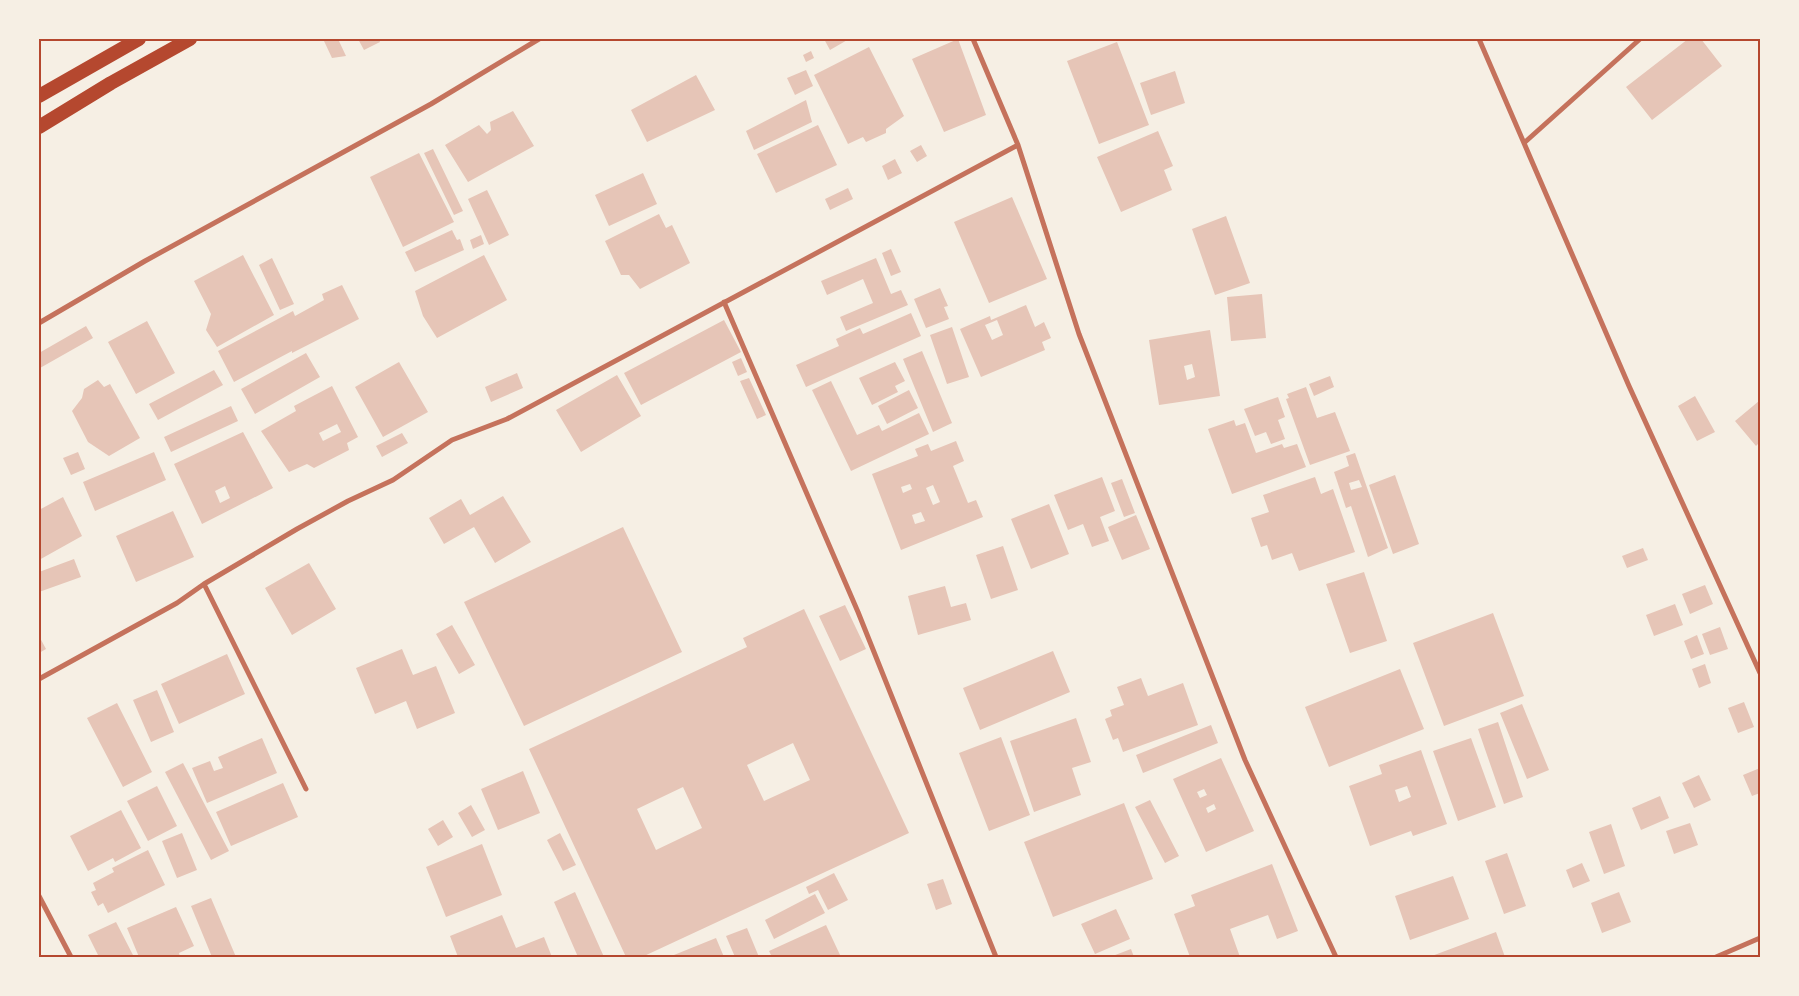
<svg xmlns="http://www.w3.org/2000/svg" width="1799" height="996" font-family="Inter,sans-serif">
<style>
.building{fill:#e6c5b7;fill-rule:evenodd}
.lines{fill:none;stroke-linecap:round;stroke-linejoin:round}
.minor{stroke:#c5725c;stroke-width:5}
.trunk{stroke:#b5482f;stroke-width:14}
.neatline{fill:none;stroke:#b5482f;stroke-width:2}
</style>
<rect width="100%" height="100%" fill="#f6efe4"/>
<path class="building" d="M329 39H338L346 56 332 58 324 41Z
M358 39H379L380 42 364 50Z
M824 39H849L830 50Z
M958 39 986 115 944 132 912 59Z
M1688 39H1701L1722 66 1652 120 1626 87Z
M1117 42 1149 125 1099 144 1067 61Z
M869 47 904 116 886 129V133L866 142 863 137 848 144 814 75Z
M811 51 814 58 806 62 803 55Z
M806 70 813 86 795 95 787 78Z
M1175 71 1185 103 1151 115 1140 83Z
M696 75 715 110 647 142 631 110Z
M806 100 812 122 754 150 746 131Z
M513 111 534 146 468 182 445 145 479 125 487 134 491 130 490 122Z
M818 125 837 165 776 193 757 154Z
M1158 131 1173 166 1164 170 1172 190 1121 212 1097 157Z
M921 145 927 156 917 162 910 151Z
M433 149 463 211 454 215 424 153Z
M419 153 454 222 403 247 370 177Z
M895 159 902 173 888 180 882 166Z
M643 173 657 204 609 226 595 195Z
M848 188 853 199 830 210 825 199Z
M487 190 509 235 489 245 468 199Z
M1012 197 1047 279 989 303 954 222Z
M659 214 666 228 672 225 690 263 640 289 629 275H621L605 241Z
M1226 216 1250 283 1215 295 1192 229Z
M452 230 457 240 460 239 464 250 415 272 405 252Z
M481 235 484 244 473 249 470 240Z
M891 249 901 272 891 276 882 253Z
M243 255 274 315 217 347 206 330 211 314 194 281Z
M484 255 507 300 437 338 423 316 415 291Z
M272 258 294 304 280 310 259 265Z
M876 258 891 294 901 290 908 305 846 331 840 317 873 303 863 279 827 295 821 281Z
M342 285 359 319 292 353V351L234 382 218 351 293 311 295 316 324 300 322 294Z
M940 288 948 306 944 307 949 319 926 328 914 299Z
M1262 294 1266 338 1231 341 1227 297Z
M1026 305 1035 327 1044 322 1051 338 1042 342 1045 350 981 377 960 329 990 316 991 320ZM997 320 1003 335 992 340 985 325Z
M911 313 921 336 806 387 796 365 839 346 836 339 860 328 863 334Z
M724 320 741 352 641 405 624 373Z
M147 321 175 373 136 394 108 342Z
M86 326 93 338 40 368 39 353Z
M952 327 969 377 947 384 930 335Z
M1210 330 1220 396 1159 405 1149 340ZM1192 364 1195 377 1187 380 1184 366Z
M922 351 952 423 933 432 903 359Z
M306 353 320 377 255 414 241 389Z
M741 358 747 372 738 376 732 362Z
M399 362 428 412 383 437 355 387Z
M895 362 905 381 895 386 898 392 872 405 859 378Z
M214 370 223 385 158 420 149 404Z
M517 373 523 388 491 402 485 387Z
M617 375 641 416 581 452 556 410Z
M1330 376 1334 387 1314 396 1309 384Z
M749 378 766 415 757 419 740 381Z
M98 380 104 387 110 384 140 438 109 456 88 442 72 411 82 398 84 389Z
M831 381 857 435 879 425 882 431 919 413 929 434 851 471 812 390Z
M332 386 358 437 347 443 349 450 314 468 307 464 289 472 261 431 296 411 294 406ZM337 424 341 432 323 441 319 433Z
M1306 387 1317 418 1335 412 1350 451 1310 465 1286 399 1289 398 1287 394Z
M909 390 918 408 887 424 878 406Z
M1695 396 1715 432 1697 441 1678 406Z
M1278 397 1285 417 1278 420 1285 439 1271 444 1266 432 1255 436 1244 409Z
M1759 401 1760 442 1756 446 1735 421Z
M231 406 238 421 171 452 164 437Z
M1234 420 1236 426 1245 423 1256 453 1282 444 1284 448 1297 444 1306 467 1232 494 1208 429Z
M243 432 273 488 202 524 174 464ZM225 486 230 498 220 503 215 491Z
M402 433 408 443 382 457 376 446Z
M956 441 964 461 953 466 968 503 976 500 983 517 901 550 872 474 918 456 915 449 928 444 931 451ZM910 484 912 489 903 493 901 487ZM933 485 940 502 933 505 926 488ZM921 512 925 521 915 524 912 515Z
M78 452 85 469 71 475 63 458Z
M154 452 166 480 95 511 83 482Z
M1355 453 1388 548 1368 557 1351 506 1346 508 1334 472 1349 466 1346 456ZM1359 480 1362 487 1351 490 1349 483Z
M1395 475 1419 544 1393 554 1369 485Z
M1102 477 1115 511 1100 517 1109 541 1092 547 1083 524 1068 530 1054 495Z
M1315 477 1321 494 1333 489 1355 552 1299 571 1292 553 1272 560 1267 545 1261 547 1251 518 1269 512 1263 495Z
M1122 479 1135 513 1124 517 1111 483Z
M503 496 531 542 495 563 474 527 444 544 429 518 461 499 470 515Z
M63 497 82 536 39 560V510Z
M1049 504 1069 554 1031 569 1011 519Z
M173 511 194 557 136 582 116 536Z
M1136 515 1150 549 1122 560 1108 527Z
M623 527 682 652 524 726 464 602Z
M1003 546 1018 590 991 599 976 555Z
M1643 548 1648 560 1627 568 1622 556Z
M74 559 81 577 39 592V572Z
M309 563 336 609 292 635 265 588Z
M1364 572 1387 641 1350 653 1326 584Z
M1705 585 1713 604 1690 614 1682 594Z
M945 586 951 607 966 603 971 620 918 635 908 596Z
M1675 604 1683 625 1654 636 1646 615Z
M845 605 866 649 840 661 819 616Z
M804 609 909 833 642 957H626L529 749 747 647 743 638ZM793 743 810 780 764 801 747 765ZM683 787 702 828 656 850 637 809Z
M1493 613 1524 696 1444 726 1413 643Z
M452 625 475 665 459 674 436 634Z
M1720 627 1728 649 1710 655 1702 634Z
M1697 635 1704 654 1691 659 1684 641Z
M39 636 46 649 39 653Z
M402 649 413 675 436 666 455 713 417 729 406 701 375 714 356 668Z
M1053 651 1070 692 980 730 963 688Z
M227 654 245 694 179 724 161 684Z
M1705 664 1711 683 1699 688 1692 669Z
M1400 669 1424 729 1329 767 1305 707Z
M1141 678 1148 696 1183 683 1198 725 1123 752 1118 738 1113 740 1105 719 1112 716 1110 710 1124 705 1117 687Z
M157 690 174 732 151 742 133 700Z
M1744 702 1754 727 1738 733 1728 708Z
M117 703 152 772 123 787 87 718Z
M1522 704 1549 770 1527 779 1500 713Z
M1076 718 1091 762 1072 768 1081 795 1034 812 1010 741Z
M1498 722 1523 797 1504 804 1478 729Z
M1211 725 1218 743 1143 773 1136 755Z
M1001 737 1030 815 989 831 959 753Z
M262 738 277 773 207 803 192 768 210 761 214 771 223 768 218 757Z
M1471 738 1496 807 1458 821 1433 751Z
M1421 750 1447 824 1413 836 1411 831 1370 846 1349 786 1382 774 1379 765ZM1407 786 1411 797 1399 802 1395 790Z
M1221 758 1254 831 1206 852 1173 779ZM1204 789 1207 795 1200 798 1197 792ZM1214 804 1216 809 1208 813 1206 808Z
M183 763 229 851 211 860 165 772Z
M1760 768V793L1752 796 1743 775Z
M523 771 540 813 498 830 481 789Z
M1699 775 1711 800 1694 808 1682 783Z
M283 783 298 817 231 846 216 812Z
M157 786 177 826 148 841 127 801Z
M1660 796 1669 818 1641 830 1632 808Z
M1150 800 1179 856 1165 863 1135 807Z
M1124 803 1153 879 1053 917 1024 842Z
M471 805 485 830 472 837 458 813Z
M121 810 141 848 115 862 113 858 88 871 70 836Z
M443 820 453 837 438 846 428 829Z
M1690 823 1698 845 1674 854 1666 831Z
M1611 824 1625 866 1604 874 1589 832Z
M182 833 197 870 177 878 162 841Z
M560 833 576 865 563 871 547 840Z
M482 844 502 895 446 917 426 867Z
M148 850 165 885 108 913 103 903 98 906 91 892 96 890 93 883 114 872 112 868Z
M1507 853 1526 906 1504 914 1485 861Z
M1582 863 1590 881 1573 888 1566 870Z
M1272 864 1298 931 1277 939 1268 915 1230 929 1240 957H1190L1174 914 1195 906 1191 895Z
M834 873 848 900 828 910 818 890 809 894 806 887Z
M1453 876 1469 919 1410 940 1395 896Z
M943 879 952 904 936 910 927 884Z
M575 892 604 957H578L554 902Z
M1619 892 1631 922 1602 933 1591 903Z
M815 894 825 913 774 939 765 920Z
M211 898 236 957H212L191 906Z
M176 907 194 946 179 953 180 957H139L127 928Z
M1116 909 1130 939 1095 954 1081 924Z
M502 915 516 948 544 937 552 957H458L450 936Z
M116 922 134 957H99L88 935Z
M826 925 841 957H772L769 951Z
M747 928 759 957H735L726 936Z
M1496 932 1505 957H1429Z
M716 938 724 957H669Z
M1131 949 1134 957H1110Z"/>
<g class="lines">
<path class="minor" d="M973 39 1018 145 1079 334 1245 760 1336 957
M1479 39 1629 386 1760 673
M1524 143 1640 39
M724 302 858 612 996 957
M39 323 145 261 431 104 539 39
M204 584 306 789
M39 679 177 603 204 584 297 529 348 501 393 480 452 440 507 419 1018 145
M39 896 71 957
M1716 957 1760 938"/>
<path class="trunk" d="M39 96 139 39
M39 127 111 83 190 39"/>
</g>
<rect width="1799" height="996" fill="none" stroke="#f6efe4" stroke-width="80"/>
<rect x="40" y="40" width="1719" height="916" class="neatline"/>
</svg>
